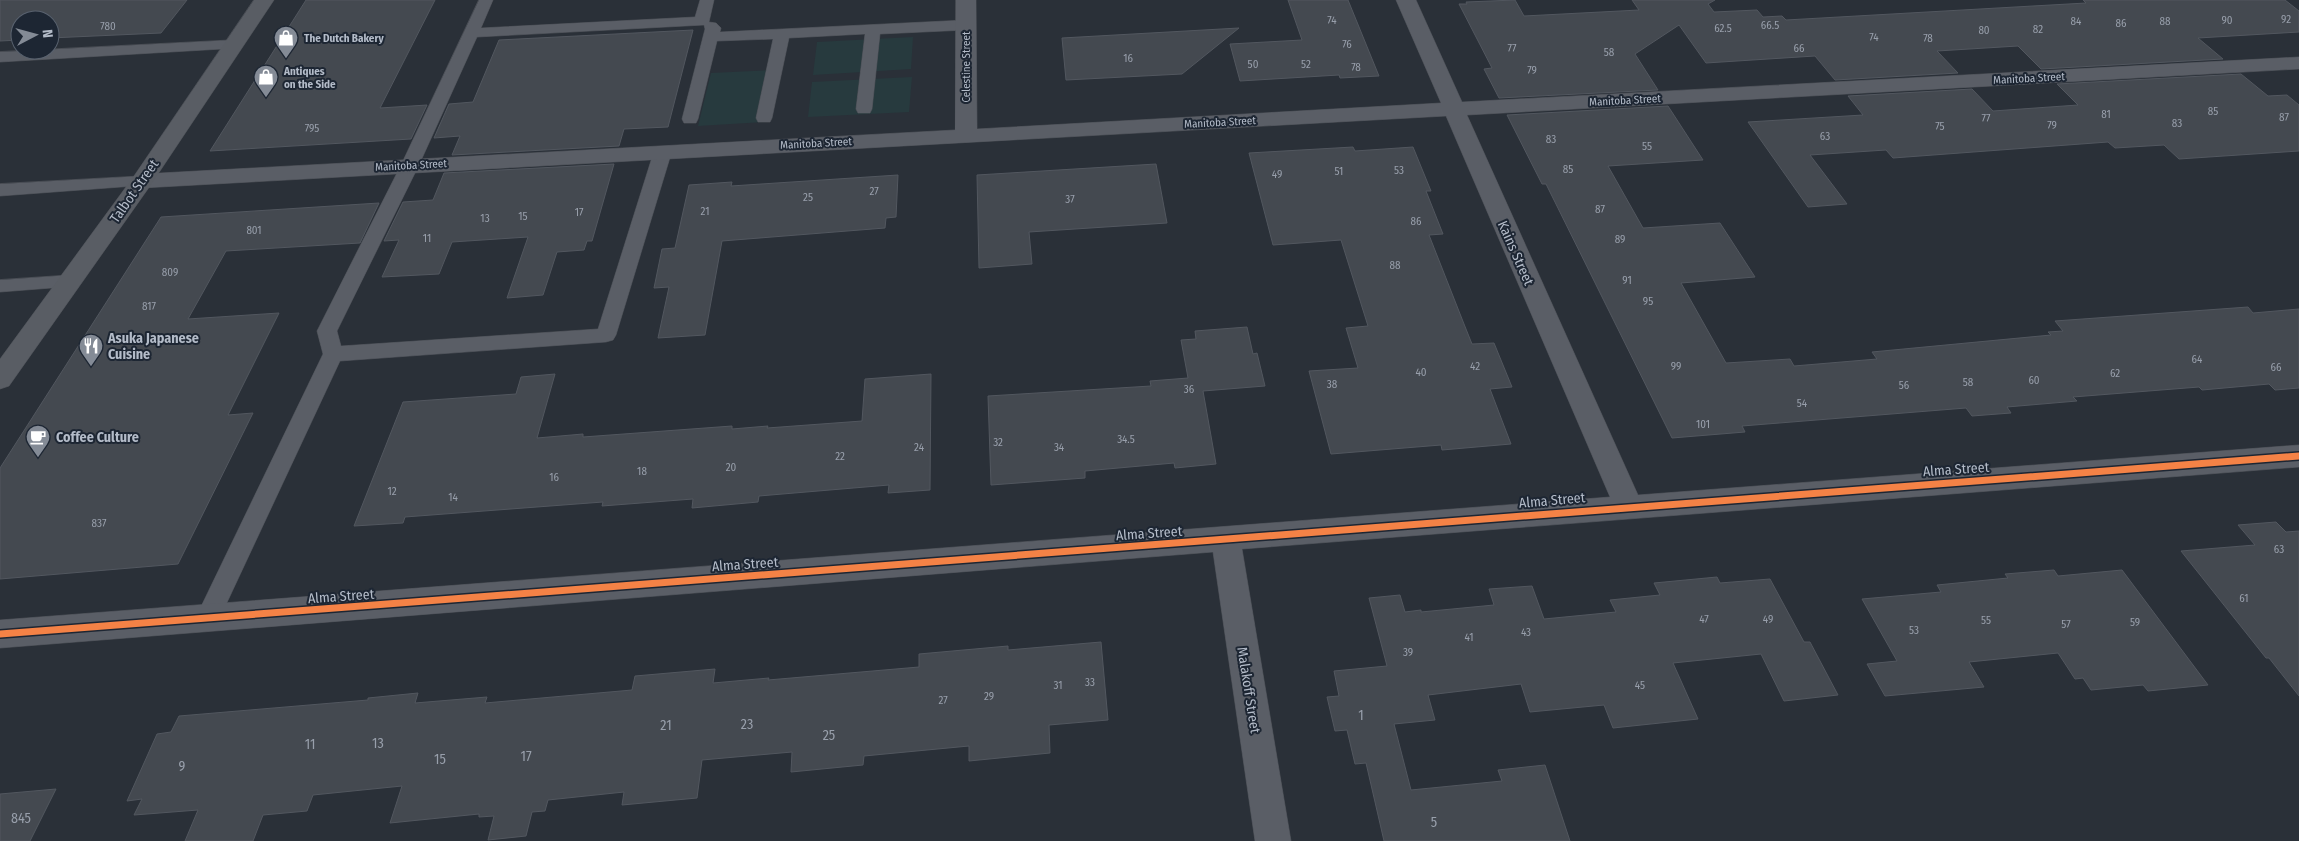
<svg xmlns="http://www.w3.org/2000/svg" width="2299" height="841" font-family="'Fira Sans Condensed',sans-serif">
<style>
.green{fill:#273a3e}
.building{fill:#444950;stroke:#52575f}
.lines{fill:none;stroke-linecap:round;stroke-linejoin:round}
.lane-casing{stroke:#484c53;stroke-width:1}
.street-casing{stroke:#484c53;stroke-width:1}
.secondary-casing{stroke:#484c53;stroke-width:1}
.lane{fill:#5a5e66;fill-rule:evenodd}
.street{fill:#5a5e66;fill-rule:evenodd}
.secondary{fill:#595d64;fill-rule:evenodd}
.cycleway-casing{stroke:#1d2633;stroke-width:10}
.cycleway{stroke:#f48246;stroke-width:7}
.labels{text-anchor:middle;stroke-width:4;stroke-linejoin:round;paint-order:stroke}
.number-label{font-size:11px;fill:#989fab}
.far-poi-label{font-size:11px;font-weight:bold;fill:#b4bcc9;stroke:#1d2633;text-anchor:start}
.far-street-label{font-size:11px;fill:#b4bcc9;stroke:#1d2633}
.street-label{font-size:14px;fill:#b4bcc9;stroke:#1d2633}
.poi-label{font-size:14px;font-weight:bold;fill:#b4bcc9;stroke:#1d2633;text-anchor:start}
.near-number-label{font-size:14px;fill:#989fab}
</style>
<rect width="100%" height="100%" fill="#2a3038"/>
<path class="green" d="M913 37 911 69 813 75 817 42Z
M775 70 765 122 698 126 711 73Z
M912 77 909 112 808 117 812 82Z"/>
<path class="building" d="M0 0H187L161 33 50 38V20H20V40L0 41Z
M306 0H435L380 108 427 105 411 139 210 151Z
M1288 0H1348L1379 76 1340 78 1339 75 1240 81 1230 44 1302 40Z
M1515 0 1524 16 1639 10 1632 0H1715L1708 4 1714 12 1757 10 1763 17 1782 16 1786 20 2086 3 2083 0H2285L2299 11V32L2198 38 2223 59 2041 69 2018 46 1937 51 1958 73 1835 80 1815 56 1706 63 1679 25 1635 54 1658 90 1499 98 1484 69 1492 68 1459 4H1467L1466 2Z
M1239 28 1182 74 1066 80 1062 38Z
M693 30 668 127 624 129 619 146 452 155 460 136 434 138 449 104 473 102 499 40Z
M2241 74 2268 96 2287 95 2299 105V151L2179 159 2164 145 2115 148 2108 142 1893 158 1886 150 1810 155 1847 204 1808 207 1748 122 1863 115 1848 96 1972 89 1993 111 2078 105 2057 84Z
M1668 106 1703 160 1608 166 1643 228 1720 223 1755 277 1681 283 1726 363 1790 359 1794 366 1877 359 1872 352 2051 335 2048 332 2063 331 2055 321 2248 307 2253 313 2299 309V388L2275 390 2269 384 2202 390 2199 387 2073 397 2077 401 2007 407 2011 413 1972 416 1966 408 1742 426 1745 432 1672 438 1546 184H1542L1507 115Z
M1353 147 1355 151 1413 147 1431 191H1426L1443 234 1429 235 1464 324 1472 344 1494 343 1512 387 1490 389 1511 444 1442 450 1441 445 1331 454 1309 371 1358 368 1346 328 1368 326 1341 240 1273 245 1249 153Z
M614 164 592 241H587L584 250 557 252 543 295 507 298 528 237 452 242 439 274 382 277 399 240 384 241 403 202 433 200 444 173Z
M1156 164 1167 223 1029 232 1032 264 979 268 977 175Z
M898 175 896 217 886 218 885 228 722 241 705 335 658 338 669 287 654 288 662 249 675 248 689 185 732 182 731 186Z
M379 203 360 243 226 251 188 319 279 313 228 415 253 413 178 564 0 579V468L161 217Z
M1247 327 1253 354 1257 353 1265 386 1203 391 1216 464 1175 468 1174 463 1085 471V478L991 485 988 396 1151 386 1150 381 1188 378 1181 340 1196 339 1195 331Z
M555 374 537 438 583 434V437L732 426V429L768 426 767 428 862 421 865 379 931 374 930 490 888 493 889 485 759 496 758 502 692 508 693 499 602 506 603 502 405 517 403 523 354 526 403 402 516 394 521 377Z
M2276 522 2286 532 2299 531V696L2269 658H2266L2181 551 2255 545 2238 525Z
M2054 570 2058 576 2122 570 2208 685 2148 691 2143 685 2091 690 2083 678 2075 679 2058 653 1969 662 1984 687 1885 696 1867 664 1897 661 1862 599 1941 592 1937 585 2008 578 2005 574Z
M1717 577 1720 583 1770 579 1804 642H1810L1838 695 1784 701 1761 654 1673 663 1698 719 1613 728 1604 705 1530 712 1521 684 1428 695 1435 720 1394 724 1411 790 1502 781 1498 770 1545 765 1570 841H1384L1366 763 1355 764 1347 730 1335 731 1327 697 1339 696 1334 671 1387 666 1369 598 1400 595 1405 612 1421 610V612L1494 605 1489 589 1532 586 1544 619 1616 612 1610 600 1660 595 1654 583Z
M1101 642 1108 720 1049 725 1050 753 969 761V746L864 756 863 765 791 772 792 752 702 760 697 798 622 805 624 792 548 800 545 811 532 812 526 836 488 840 494 816 479 817V814L390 823 402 786 313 795 307 811 263 815 253 841H185L198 810 134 815 142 799 127 801 157 734 171 732 179 716 368 700V698L418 693 415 703 487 697 485 703 632 690 635 676 715 669 713 683 769 678 768 680 919 667V654L1008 646V650Z
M56 789 30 841H0V794Z"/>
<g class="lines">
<defs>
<path id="lane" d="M479 0H493L481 28 695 17 700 0H714L709 22 716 23 721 28 720 32 966 20 974 25 966 30 880 34 872 109 870 113H858L856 109 865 34 789 38 772 118 770 122H758L756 118 773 39 717 41 698 119 696 123H684L682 119 705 29 704 25 477 37 419 165 337 331 341 346 598 329 654 151 657 147H669L672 151 616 335 613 340 606 342 340 361 216 626 207 629 198 626 195 619 323 354 317 331 401 165Z
M233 40 239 42 241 45 239 48 0 62V52Z
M142 176 148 177 151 181 148 185 0 196V184Z
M70 275 77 276 80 281 77 286 0 292V280Z"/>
<path id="street" d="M956 0H976L977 129 1441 103 1396 0H1416L1462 102 2299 57V69L1467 115 1638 495 2299 445V467L1242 549 1291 841H1255L1213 552 0 648V620L1610 497 1446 116 142 188 134 186 131 181 134 176 142 174 955 130Z"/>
<path id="secondary" d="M254 0H274L150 186 9 386 0 389V359L134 176Z"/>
</defs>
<use href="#lane" class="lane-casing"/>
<use href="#street" class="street-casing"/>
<use href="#secondary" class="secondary-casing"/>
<use href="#lane" class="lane"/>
<use href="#street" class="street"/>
<use href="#secondary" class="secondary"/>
<defs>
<path id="cycleway" d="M0 634 2299 456"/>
</defs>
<use href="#cycleway" class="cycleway-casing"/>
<use href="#cycleway" class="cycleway"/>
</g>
<defs>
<symbol id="shop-pin" viewBox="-11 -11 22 30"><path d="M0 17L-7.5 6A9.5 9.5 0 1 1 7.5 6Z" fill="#848b96" stroke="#1d2633"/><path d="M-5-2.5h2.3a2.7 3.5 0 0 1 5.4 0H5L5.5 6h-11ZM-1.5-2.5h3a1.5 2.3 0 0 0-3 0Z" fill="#fff"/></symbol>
<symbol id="restaurant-pin" viewBox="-11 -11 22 30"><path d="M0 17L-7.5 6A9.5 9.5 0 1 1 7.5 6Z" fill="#848b96" stroke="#1d2633"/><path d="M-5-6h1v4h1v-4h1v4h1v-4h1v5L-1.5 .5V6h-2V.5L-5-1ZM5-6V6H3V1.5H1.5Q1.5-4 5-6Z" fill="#fff"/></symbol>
<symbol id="cafe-pin" viewBox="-11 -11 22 30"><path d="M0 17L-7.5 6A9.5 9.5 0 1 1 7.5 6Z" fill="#848b96" stroke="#1d2633"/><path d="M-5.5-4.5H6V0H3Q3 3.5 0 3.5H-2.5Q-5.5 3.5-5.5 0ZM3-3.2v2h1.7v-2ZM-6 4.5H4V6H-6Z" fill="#fff"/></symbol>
</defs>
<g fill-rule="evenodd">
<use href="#shop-pin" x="272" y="24" width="28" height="38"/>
<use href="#shop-pin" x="252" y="63" width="28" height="38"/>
<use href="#restaurant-pin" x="77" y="332" width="28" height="38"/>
<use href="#cafe-pin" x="24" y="423" width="28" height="38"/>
</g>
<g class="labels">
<g class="number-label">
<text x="2286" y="23">92</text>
<text x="1332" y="24">74</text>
<text x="2227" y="24">90</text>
<text x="2076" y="25">84</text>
<text x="2165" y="25">88</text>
<text x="2121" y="27">86</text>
<text x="1770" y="29">66.5</text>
<text x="108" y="30">780</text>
<text x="1723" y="32">62.5</text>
<text x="2038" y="33">82</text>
<text x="1984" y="34">80</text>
<text x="1874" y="41">74</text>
<text x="1928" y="42">78</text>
<text x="1347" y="48">76</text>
<text x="1512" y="52">77</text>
<text x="1799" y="52">66</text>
<text x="1609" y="56">58</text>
<text x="1128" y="62">16</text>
<text x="1253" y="68">50</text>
<text x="1306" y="68">52</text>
<text x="1356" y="71">78</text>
<text x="1532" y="74">79</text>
<text x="2213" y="115">85</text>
<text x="2106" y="118">81</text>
<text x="2284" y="121">87</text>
<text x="1986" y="122">77</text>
<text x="2177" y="127">83</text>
<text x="2052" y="129">79</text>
<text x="1940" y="130">75</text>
<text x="312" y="132">795</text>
<text x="1825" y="140">63</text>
<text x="1551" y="143">83</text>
<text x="1647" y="150">55</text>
<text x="1568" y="173">85</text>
<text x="1399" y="174">53</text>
<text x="1339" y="175">51</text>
<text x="1277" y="178">49</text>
<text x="874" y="195">27</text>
<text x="808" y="201">25</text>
<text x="1070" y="203">37</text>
<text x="1600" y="213">87</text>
<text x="705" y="215">21</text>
<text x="579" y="216">17</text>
<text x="523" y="220">15</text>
<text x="485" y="222">13</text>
<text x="1416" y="225">86</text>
<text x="254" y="234">801</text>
<text x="427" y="242">11</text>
<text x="1620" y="243">89</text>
<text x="1395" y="269">88</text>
<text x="170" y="276">809</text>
<text x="1627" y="284">91</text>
<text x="1648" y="305">95</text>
<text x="149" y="310">817</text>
<text x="2197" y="363">64</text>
<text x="1475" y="370">42</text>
<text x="1676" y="370">99</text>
<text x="2276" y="371">66</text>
<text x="1421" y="376">40</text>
<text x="2115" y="377">62</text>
<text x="2034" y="384">60</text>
<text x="1968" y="386">58</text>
<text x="1332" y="388">38</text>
<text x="1904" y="389">56</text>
<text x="1189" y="393">36</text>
<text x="1802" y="407">54</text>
<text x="1703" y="428">101</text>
<text x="1126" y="443">34.5</text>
<text x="998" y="446">32</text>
<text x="919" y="451">24</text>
<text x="1059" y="451">34</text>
<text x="840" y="460">22</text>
<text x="731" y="471">20</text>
<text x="642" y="475">18</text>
<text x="554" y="481">16</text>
<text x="392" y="495">12</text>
<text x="453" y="501">14</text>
<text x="99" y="527">837</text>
<text x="2279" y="553">63</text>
<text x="2244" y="602">61</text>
<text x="1704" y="623">47</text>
<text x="1768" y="623">49</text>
<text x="1986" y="624">55</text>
<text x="2135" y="626">59</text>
<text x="2066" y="628">57</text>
<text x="1914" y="634">53</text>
<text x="1526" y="636">43</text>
<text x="1469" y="641">41</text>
<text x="1408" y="656">39</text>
<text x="1090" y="686">33</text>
<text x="1058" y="689">31</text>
<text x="1640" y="689">45</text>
<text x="989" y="700">29</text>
<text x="943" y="704">27</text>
</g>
<g class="far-poi-label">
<text x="304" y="42">The Dutch Bakery</text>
<text x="284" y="75">Antiques<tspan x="284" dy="13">on the Side</tspan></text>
</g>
<g class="far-street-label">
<text transform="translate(966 67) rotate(-90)" y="4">Celestine Street</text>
<text transform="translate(2029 78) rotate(-3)" y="4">Manitoba Street</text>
<text transform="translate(1625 100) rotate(-3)" y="4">Manitoba Street</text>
<text transform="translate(1220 122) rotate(-3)" y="4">Manitoba Street</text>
<text transform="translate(816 143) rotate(-3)" y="4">Manitoba Street</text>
<text transform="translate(411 165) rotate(-3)" y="4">Manitoba Street</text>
</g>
<g class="street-label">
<text transform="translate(134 191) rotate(-55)" y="5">Talbot Street</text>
<text transform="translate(1516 253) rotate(66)" y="5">Kains Street</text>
<text transform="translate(1956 469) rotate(-4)" y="5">Alma Street</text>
<text transform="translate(1552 500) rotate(-5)" y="5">Alma Street</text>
<text transform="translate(1149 533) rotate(-4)" y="5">Alma Street</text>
<text transform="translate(745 564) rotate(-4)" y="5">Alma Street</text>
<text transform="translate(341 596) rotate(-4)" y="5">Alma Street</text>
<text transform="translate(1249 690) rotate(81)" y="5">Malakoff Street</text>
</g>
<g class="poi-label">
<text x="108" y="343">Asuka Japanese<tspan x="108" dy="16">Cuisine</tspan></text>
<text x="56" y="442">Coffee Culture</text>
</g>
<g class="near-number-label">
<text x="1361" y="720">1</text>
<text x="747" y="729">23</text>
<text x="666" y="730">21</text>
<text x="829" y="740">25</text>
<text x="378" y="748">13</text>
<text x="310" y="749">11</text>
<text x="526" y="761">17</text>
<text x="440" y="764">15</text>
<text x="182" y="771">9</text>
<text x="21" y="823">845</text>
<text x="1434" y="827">5</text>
</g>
</g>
<g transform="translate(35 35) rotate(84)"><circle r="24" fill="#1d2633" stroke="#59626f"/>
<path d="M0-4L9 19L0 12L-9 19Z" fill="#848b96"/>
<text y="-8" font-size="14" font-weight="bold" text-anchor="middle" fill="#b4bcc9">N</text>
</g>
</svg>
